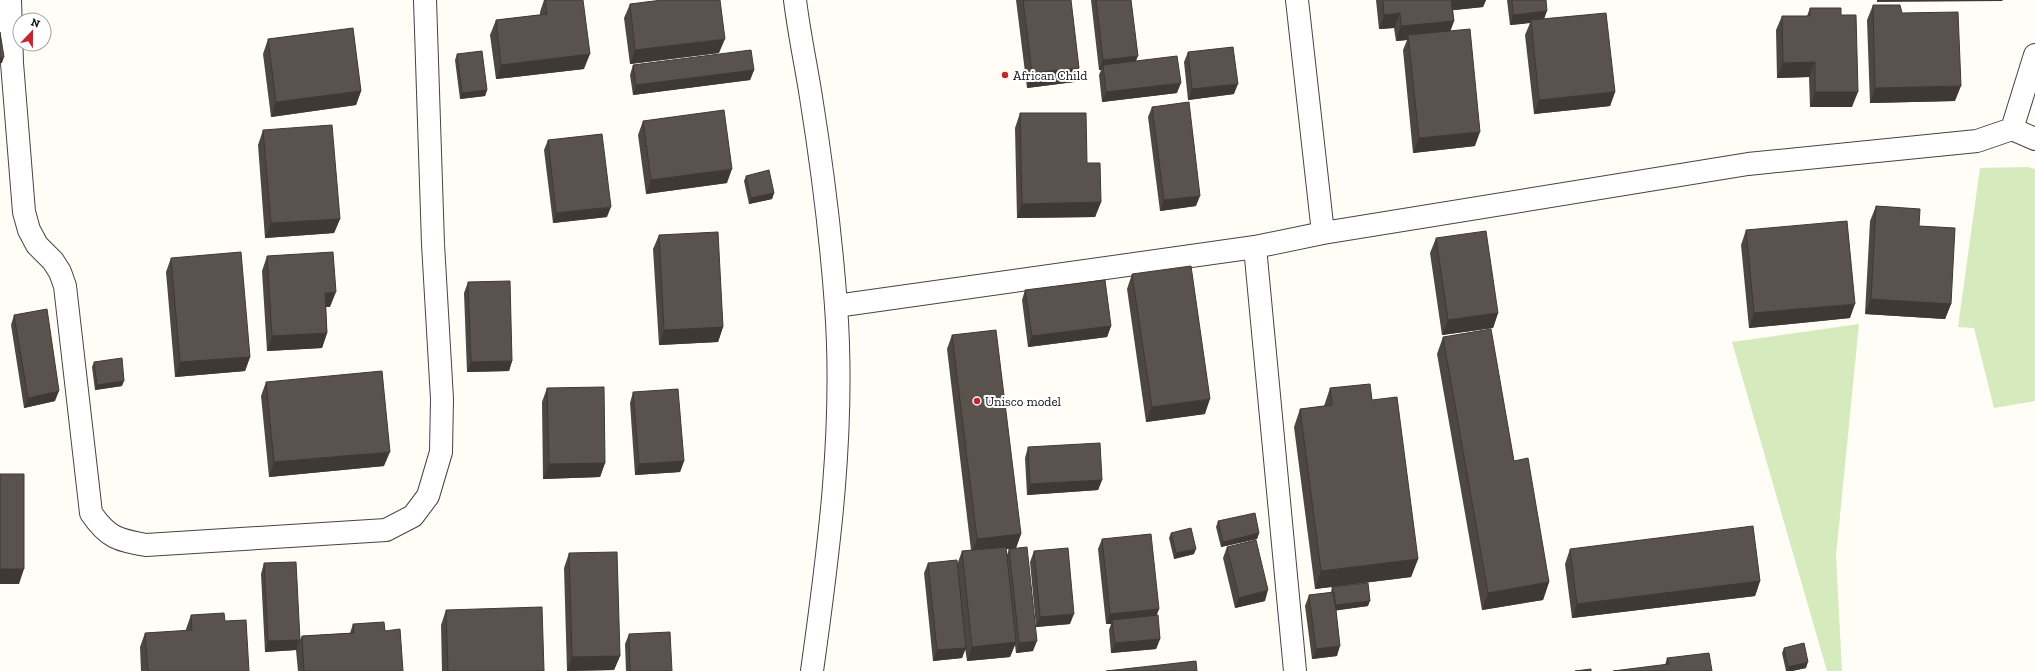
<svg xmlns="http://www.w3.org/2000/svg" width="2035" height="671" font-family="'Zilla Slab',serif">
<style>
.green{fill:#d5ebbd}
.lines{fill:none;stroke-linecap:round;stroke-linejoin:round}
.minor-casing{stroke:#444;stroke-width:24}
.tertiary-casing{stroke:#444;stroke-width:24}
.minor{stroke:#fff;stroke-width:22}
.tertiary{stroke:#fff;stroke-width:22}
.wall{fill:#4d4742;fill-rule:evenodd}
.shaded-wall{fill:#3f3936}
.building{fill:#5a524d;stroke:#3f3936}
.poi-dot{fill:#c4262e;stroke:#fff;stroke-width:1.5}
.labels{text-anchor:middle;stroke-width:4;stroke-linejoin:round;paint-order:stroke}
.poi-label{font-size:13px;fill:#111;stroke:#fff;text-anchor:start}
</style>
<rect width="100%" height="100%" fill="#fffdf5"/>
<path class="green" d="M2028 167 2035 169V401L1994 408 1974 328 1958 327 1980 168Z
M1859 324 1836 556 1842 671H1827L1732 342Z"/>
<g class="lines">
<defs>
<path id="minor" d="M10 0 12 63 24 212 29 230 37 245 53 261 60 272 65 286 91 513C108 538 118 540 146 545L386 530 413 516 428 496 441 452 442 399 433 244 425 0
M1297 0 1323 233
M2035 55 2012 129 2035 139
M1255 247 1295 671
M836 306 1255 247 1323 233 1748 164 1977 141 2012 129"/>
<path id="tertiary" d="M795 0C799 33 806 65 811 97 822 166 831 236 836 306 845 428 829 550 812 671"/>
</defs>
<use href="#minor" class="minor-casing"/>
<use href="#tertiary" class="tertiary-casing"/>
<use href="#minor" class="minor"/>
<use href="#tertiary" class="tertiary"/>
</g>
<path class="wall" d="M544 0H583L584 69 496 79 490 35 496 20 540 15V12Z
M1016 0H1071L1074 82 1027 88Z
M1091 0H1131L1136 61 1177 93 1102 102 1099 75 1101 70H1099Z
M1376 0H1486L1483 7 1453 10 1454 21 1450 31 1475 146 1413 153 1403 50 1407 40 1396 41 1394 28 1379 29Z
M1507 0H1546L1544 19 1615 92 1610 106 1534 114 1525 35 1530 23 1510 25Z
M630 4 719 53 630 64 624 18Z
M1873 5 1902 13 1955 101 1870 103 1867 20Z
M1810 8 1841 15 1852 107H1810L1809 77 1777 78 1776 30 1782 16H1807Z
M268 39 361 91 356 105 271 117 263 54Z
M1188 52 1234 94 1188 100 1184 62Z
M457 54 487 90 485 96 460 99 455 60Z
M633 65 754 70 750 80 633 95 630 75Z
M1152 107 1196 206 1160 211 1148 117Z
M1020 113 1087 163 1101 202 1095 217 1017 218 1015 128Z
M643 121 727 183 646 194 638 135Z
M263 130 340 219 334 233 265 238 258 145Z
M548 140 607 217 553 223 544 150Z
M746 176 774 193 772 199 749 204 744 181Z
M1876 206 1919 226 1951 304 1945 319 1865 314 1870 221Z
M1746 230 1850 318 1749 328 1741 245Z
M659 235 723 327 718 342 659 345 653 249Z
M1436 238 1498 313 1493 328 1442 335 1430 253Z
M267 256 330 307H326L327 333 322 348 267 351 262 271Z
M171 258 250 357 245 371 175 377 166 272Z
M1132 274 1205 414 1146 422 1127 289Z
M468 282 512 361 509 371 467 372 464 293Z
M1025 290 1111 326 1107 337 1028 347 1022 300Z
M14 315 55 401 24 408 11 325Z
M952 335 1021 534 1016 548 1033 651 1016 653 1015 645 1010 657 967 661 965 648 962 658 933 661 924 573 928 563 957 565 962 551 971 550 947 349ZM1006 549H1009L1007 555Z
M1443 337 1514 461 1549 582 1543 600 1482 610 1437 354Z
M94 362 122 386 95 390 92 367Z
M266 382 384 466 269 477 261 396Z
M547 388 605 463 600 477 543 479 542 402Z
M1330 388 1372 400 1418 559 1411 577 1315 589 1294 427 1300 409 1324 406Z
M633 392 684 461 680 472 635 475 630 403Z
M1028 447 1102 480 1098 490 1027 495 1025 458Z
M1218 521 1259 533 1257 539 1221 547 1216 527Z
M1171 533 1194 554 1174 559 1169 538Z
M1102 539 1159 609 1156 615 1160 639 1156 649 1111 653 1109 630 1111 624H1106L1098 549Z
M1227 547 1265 601 1235 608 1223 558Z
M1570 549 1760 581 1755 596 1572 618 1565 564Z
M1034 551 1070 624 1036 627 1030 562Z
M569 553 620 656 614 670 567 671 564 568Z
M264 563 300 640 302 636 350 633 353 624 385 631 403 671H298L296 650 265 652 261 574Z
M1332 587 1368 606 1336 610 1337 656 1312 659 1305 606 1309 595 1331 593Z
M446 610 544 671H442L441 625Z
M191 615 225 621 249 671H141L140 647 145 633 186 631V629Z
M629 634 672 671H626L625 644Z
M1784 648 1806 668 1792 671H1786L1782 653Z
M1667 658 1712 671 1665 665Z"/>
<path class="shaded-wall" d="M1449 0H1486L1483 7 1446 11Z
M1877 0H2003L2002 1 1877 2Z
M1547 11 1543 22 1531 20 1530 23 1510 25 1513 15Z
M1400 13 1394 28 1379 29 1384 15Z
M1454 21 1449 35H1408L1407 40 1396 41 1401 26Z
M725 39 719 53 630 64 635 50Z
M590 54 584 69 496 79 501 65Z
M1138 56 1134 66 1103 65 1101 70H1099L1103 60Z
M4 57 2 63H0V58Z
M1815 62 1809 77 1777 78 1783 63Z
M1079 68 1074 82 1027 88 1032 73Z
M754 70 750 80 633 95 636 85Z
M1181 83 1177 93 1102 102 1106 92Z
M1238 84 1234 94 1188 100 1192 89Z
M1961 86 1955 101 1870 103 1875 88Z
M487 90 485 96 460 99 462 93Z
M361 91 356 105 271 117 276 102Z
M1615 92 1610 106 1534 114 1539 100Z
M1815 92H1858L1852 107H1810Z
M1480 132 1475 146 1413 153 1419 138Z
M732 169 727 183 646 194 651 180Z
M774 193 772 199 749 204 751 198Z
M1200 196 1196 206 1160 211 1164 200Z
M1101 202 1095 217 1017 218 1022 204Z
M611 207 607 217 553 223 556 213Z
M340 219 334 233 265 238 271 223Z
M336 292 330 307H320L325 293Z
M1871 299 1951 304 1945 319 1865 314Z
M1855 304 1850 318 1749 328 1754 313Z
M1498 313 1493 328 1442 335 1448 320Z
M1111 326 1107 337 1028 347 1032 336Z
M723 327 718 342 659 345 664 330Z
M327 333 322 348 267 351 272 336Z
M250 357 245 371 175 377 180 362Z
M512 361 509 371 467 372 471 362Z
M124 381 122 386 95 390 97 385Z
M59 391 55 401 24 408 28 398Z
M1210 399 1205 414 1146 422 1152 407Z
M390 452 384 466 269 477 274 462Z
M684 461 680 472 635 475 639 464Z
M605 463 600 477 543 479 549 464Z
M1102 480 1098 490 1027 495 1030 484Z
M1259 533 1257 539 1221 547 1223 542Z
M1021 534 1016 548 972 553 977 539Z
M1196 549 1194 554 1174 559 1176 553Z
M1418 559 1411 577 1315 589 1321 571Z
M0 569H24L19 584H0Z
M1760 581 1755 596 1572 618 1577 604Z
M1549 582 1543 600 1482 610 1488 593Z
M1268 590 1265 601 1235 608 1239 598Z
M1370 601 1368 606 1333 611 1335 605Z
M1159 609 1155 620H1112L1111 624H1106L1110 614Z
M1074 614 1070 624 1036 627 1040 617Z
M1160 639 1156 649 1111 653 1115 643Z
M300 640 296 650 265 652 268 641Z
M1037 641 1033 651 1016 653 1019 643Z
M1016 642 1010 657 967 661 972 647Z
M1340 646 1337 656 1312 659 1316 649Z
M966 648 962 658 933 661 937 650Z
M620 656 614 670 567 671 572 657Z
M1808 662 1806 668 1792 671H1787L1788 667Z"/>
<path class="building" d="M545 0H583L590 54 501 65 496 20 547 14Z
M662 0H720L725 39 635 50 630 4Z
M1023 0H1071L1079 68 1032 73Z
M1096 0H1131L1138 56 1103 60Z
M1383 0H1451L1454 21 1401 26 1400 13 1384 15Z
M1512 0H1546L1547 11 1513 15Z
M1873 5H1900L1902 13 1958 12 1961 86 1875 88Z
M1810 8H1841V15H1856L1858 92H1815V62L1783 63 1782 16H1810Z
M1606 13 1615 92 1539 100 1531 20Z
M353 28 361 91 276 102 268 39Z
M1470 29 1480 132 1419 138 1408 35Z
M0 32 4 57 0 58Z
M1233 47 1238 84 1192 89 1188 52Z
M751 50 754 70 636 85 633 65Z
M482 51 487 90 462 93 457 54Z
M1177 56 1181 83 1106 92 1103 65Z
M1189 102 1200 196 1164 200 1152 107Z
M724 110 732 169 651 180 643 121Z
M1020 113H1086L1087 163H1100L1101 202 1022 204Z
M332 125 340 219 271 223 263 130Z
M602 134 611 207 556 213 548 140Z
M769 170 774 193 751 198 746 176Z
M1876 206 1920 209 1919 226 1955 228 1951 304 1871 299Z
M1847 221 1855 304 1754 313 1746 230Z
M1486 231 1498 313 1448 320 1436 238Z
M718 232 723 327 664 330 659 235Z
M241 252 250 357 180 362 171 258Z
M333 252 336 292 325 293 327 333 272 336 267 256Z
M1191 266 1210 399 1152 407 1132 274Z
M1105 280 1111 326 1032 336 1025 290Z
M510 281 512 361 471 362 468 282Z
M47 309 59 391 28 398 14 315Z
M1491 329 1514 461 1528 458 1549 582 1488 593 1443 337Z
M996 330 1021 534 977 539 952 335Z
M122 358 124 381 97 385 94 362Z
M382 371 390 452 274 462 266 382Z
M1370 384 1372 400 1397 397 1418 559 1321 571 1300 409 1332 405 1330 388Z
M604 387 605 463 549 464 547 388Z
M678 389 684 461 639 464 633 392Z
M1100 443 1102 480 1030 484 1028 447Z
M0 474H24V569H0Z
M1255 513 1259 533 1223 542 1218 521Z
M1753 526 1760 581 1577 604 1570 549Z
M1191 528 1196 549 1176 553 1171 533Z
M1151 534 1159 609 1110 614 1102 539Z
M1256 540 1268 590 1239 598 1227 547Z
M1006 547 1016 642 972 647 962 551Z
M1027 547 1037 641 1019 643 1009 549Z
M1068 548 1074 614 1040 617 1034 551Z
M617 552 620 656 572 657 569 553Z
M957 560 966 648 937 650 928 563Z
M296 562 300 640 268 641 264 563Z
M1368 583 1370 601 1335 605 1332 587Z
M1334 592 1340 646 1316 649 1309 595Z
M542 607 544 671H448L446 610Z
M224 613 225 621 246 620 249 671H148L145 633 192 630 191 615Z
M1158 615 1160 639 1115 643 1112 620Z
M384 622 385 631 400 629 403 671H304L302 636 354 633 353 624Z
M670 632 672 671H630L629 634Z
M1804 643 1808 662 1788 667 1784 648Z
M1709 653 1712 671H1613L1669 664 1667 658Z
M1196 661 1197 671H1106Z
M1591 669V671H1575Z"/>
<g class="poi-dot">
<circle cx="1005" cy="75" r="4"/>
<circle cx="977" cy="401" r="4"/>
</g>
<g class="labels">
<g class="poi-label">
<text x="1013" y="80">African Child</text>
<text x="985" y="406">Unisco model</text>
</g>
</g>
<g transform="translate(32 32) rotate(22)"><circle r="19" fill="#ffffff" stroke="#a0a0a0"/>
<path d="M0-3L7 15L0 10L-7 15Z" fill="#c4262e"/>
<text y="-6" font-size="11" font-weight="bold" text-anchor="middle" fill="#111111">N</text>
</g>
</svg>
